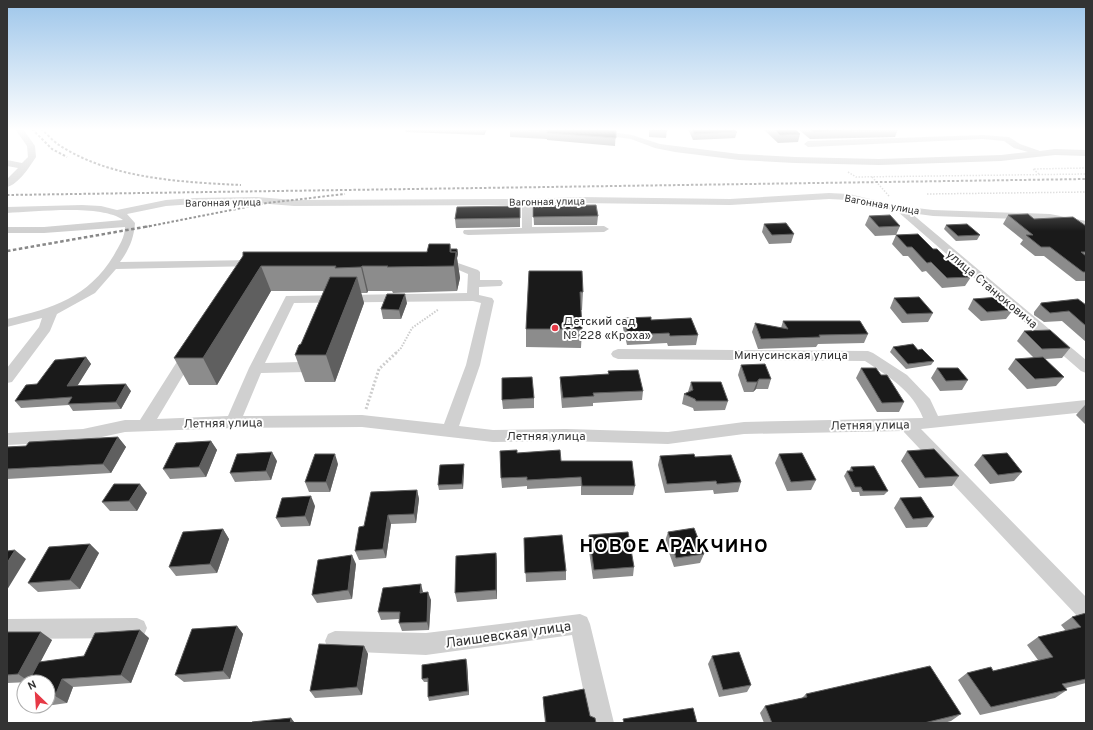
<svg xmlns="http://www.w3.org/2000/svg" width="1093" height="730" font-family="Overpass,sans-serif">
<style>
.lines{fill:none;stroke-linecap:round;stroke-linejoin:round}
.path-far2{stroke:#cdcdcd;stroke-width:1.5;stroke-dasharray:1.5 1.5;stroke-linecap:butt}
.path-far1{stroke:#cdcdcd;stroke-width:2;stroke-dasharray:1.5 1.5;stroke-linecap:butt}
.path{stroke:#cdcdcd;stroke-width:3;stroke-dasharray:2 2;stroke-linecap:butt}
.minor{fill:#d0d0d0;fill-rule:evenodd}
.rail-far1{stroke:#888;stroke-width:2;stroke-dasharray:2.5 2;stroke-linecap:butt}
.rail{stroke:#888;stroke-width:2.5;stroke-dasharray:3.5 2.5;stroke-linecap:butt}
.wall{fill:#8c8c8c}
.shaded-wall{fill:#5f5f5f}
.building{fill:#1a1a1a;stroke:#5f5f5f}
.poi-dot{fill:#e63946;stroke:#fff;stroke-width:1.5}
.labels{text-anchor:middle;stroke-width:4;stroke-linejoin:round;paint-order:stroke}
.far-street-label{font-size:10px;fill:#333;stroke:#fff}
.street-label{font-size:12px;fill:#333;stroke:#fff}
.poi-label{font-size:12px;fill:#333;stroke:#fff;text-anchor:start}
.near-street-label{font-size:14px;fill:#333;stroke:#fff}
.near-district-label{font-size:19px;font-weight:bold;letter-spacing:1px;fill:#000;stroke:#fff}
</style>
<rect width="100%" height="100%" fill="#fff"/>
<g class="lines">
<path class="path-far2" d="M848 172 856 177 1086 174
M1039 174 1033 169 1086 168
M872 177 889 196
M927 194 1086 192"/>
<path class="path-far1" d="M396 353 401 348 412 328 439 309"/>
<path class="path" d="M366 409 379 369 397 352"/>
<path class="minor" d="M15 129H23L35 146 36 157C30 166 19 184 7 187V179L18 168 7 166V160L22 163 28 157 27 146Z
M568 129H592L632 135 660 144 739 154 795 157 879 159 1001 155 1028 152 1014 148 1004 141 983 139 808 147 804 144 808 141 983 135 1009 137 1020 144 1040 151 1055 149 1086 150V156L1055 155 1001 161 879 165 795 163 739 160 675 152 655 148 631 139 572 131Z
M829 193 849 194 900 206 933 210 1050 214 1086 221V227L1050 220 933 216 911 213 1086 360V373L1081 371 897 211 849 200 829 199 730 205 580 203 532 205V227L604 226 609 229 604 232 468 235 464 234 463 232 464 230 522 228V205L294 206 257 203 194 204 166 206 127 214 135 223C134 238 129 250 120 262L257 260 261 261 263 263 261 265 257 266 116 269 95 293 57 314 50 331 12 382 7 383V368L39 327 42 318 7 327V319C53 308 88 298 114 255 119 246 125 237 125 227L44 233H7V227H44L123 220C101 204 35 212 7 213V207L82 205 101 206 117 210 166 200 194 198 257 197 294 200 527 199 580 197 730 199Z
M440 262H455L478 270 480 272V280H501L503 283 501 286 479 287V295L492 298 494 301 480 365 459 426 493 430 566 429 668 432 744 422 923 418C913 391 888 376 865 361L618 359 613 357 611 354 613 351 618 349 868 351 873 353 907 375 930 399 938 416 1086 400V412L921 429 1086 597V621L1079 618 903 431 744 434 668 444 566 441 493 442 362 427 233 428 125 432 83 441 7 445V433L83 429 125 420H140L185 349 190 347 195 349 197 352 157 419 228 416 249 368 286 296 467 293 468 274 454 268 436 267 434 265 436 263ZM473 301 481 303 466 365 444 424 362 415 243 416 261 373 305 372 310 370 317 355 315 352 310 350 305 352 300 362 265 363 294 303Z
M580 614 587 617 590 624 614 723H590L572 635 426 655 335 651 328 648 325 641 328 634 335 631 426 633Z
M137 618 144 621 147 628 144 635 137 638 7 639V619Z"/>
<path class="rail-far1" d="M32 129 52 149 67 157
M41 129C47 134 53 141 59 145 111 179 181 182 241 185
M7 195 1086 179
M145 227 267 203 345 194"/>
<path class="rail" d="M7 251 150 226"/>
</g>
<path class="wall" d="M341 129H378L377 130Z
M405 129H487L484 135 406 132Z
M510 129H616L615 146 547 140V139L510 137Z
M649 129H667L666 138 649 137Z
M688 129H734L737 132 735 138 693 140Z
M763 129H795L800 134 798 142 778 143Z
M798 129H898L895 137 810 139Z
M520 206V227L456 228 455 219Z
M533 206 598 216 597 225H534Z
M1008 215 1086 226V281H1076L1044 256H1035L1020 244 1023 240 1003 224Z
M869 216 900 226 896 235 875 236 865 225Z
M764 224 794 234 791 243 769 244 762 232Z
M946 225 980 235 977 240 956 241 944 229Z
M896 235 933 249 971 277 965 286 942 288 926 271 922 272 908 256H903L892 244Z
M450 244 451 249H457L458 254 457 258 460 278 457 291 393 293 392 291H368L367 293H361L364 303 335 382H305L295 355 301 344 324 291H271L217 385H189L174 358 243 256 427 252Z
M529 271 583 292 582 310H581L582 329 581 348 526 347V329Z
M894 298 933 313 928 322 902 323 890 308Z
M973 299 1013 310 1006 319 981 321 968 309Z
M407 303 401 319H383L381 309Z
M1041 303 1086 305V342L1062 321 1044 322 1034 315V312Z
M624 318 651 320 698 335 696 345 668 346 667 343 627 345 623 328Z
M783 321 868 334 864 343 818 344 816 347 758 349 752 332 755 323 781 328Z
M1024 331 1070 348 1062 358 1045 359 1064 377 1056 386 1027 389 1008 369 1015 359 1034 358 1017 341Z
M893 347 918 350 934 361 931 365 906 369 890 352Z
M86 357 91 364 77 385 131 391 121 409 73 411 69 405 21 408 15 401 37 384Z
M741 365 771 379 768 389H756L753 392H744L738 375Z
M861 368 881 375 904 402 899 412H877L856 378Z
M937 368 968 380 962 390 940 391 931 378Z
M608 371 643 391 642 400 593 403V406L562 408 560 386V377L608 374Z
M691 382 728 401 725 410 694 411 693 408 682 404 684 394 688 392Z
M534 398V408L503 409 502 400Z
M1085 405H1086V425L1076 415Z
M118 437 126 447 111 473 7 479V447L26 446Z
M211 441 217 450 206 477 170 479 163 469Z
M907 451 959 476 952 486 919 488 901 461Z
M517 453 561 461 635 486 633 495H581V486L527 489V486L502 488 501 478Z
M779 454 816 480 811 490 787 491 775 463Z
M982 455 1022 472 1014 481 990 484 974 465Z
M660 456 695 457 741 482 738 492 714 494 713 490 665 493 658 465Z
M277 461 271 480 235 482 230 473Z
M338 464 330 492H309L305 482Z
M851 467 888 491 884 495 860 496 859 492H852L844 476 847 471H849Z
M464 469 463 489 439 490 438 485Z
M417 490 419 499 416 523 391 524 386 558 359 560 355 551 364 526Z
M147 493 137 511H110L102 502Z
M900 498 934 517 927 527 906 528 894 508Z
M315 506 310 526 281 527 276 518Z
M223 529 229 539 217 573 176 576 169 567Z
M668 532 704 554 700 563 674 567 665 541Z
M589 535 634 567 633 576 593 579 588 544Z
M524 538 566 571V580L526 582Z
M90 544 99 553 80 589 38 592 28 583Z
M496 553 497 562V599L457 602 455 593Z
M356 564 352 599 317 603 312 595Z
M423 593 431 600 429 630 402 631 399 623V619L381 620 378 612Z
M1086 613V683L1066 688 1067 690 1055 698 980 715 958 680 967 673 993 671 1038 660 1027 645 1038 637 1066 631 1061 625 1072 617Z
M237 626 243 634 230 679 184 682 175 675Z
M7 632 52 640 40 662 84 656 149 638 131 683 73 687 67 703 39 707 37 706H48V682H30L7 683Z
M364 646 368 654 362 695 315 698 310 691Z
M712 656 751 685 747 692 719 697 708 664Z
M467 663 469 695 429 701 428 697V682H424L422 679Z
M806 694 961 714 951 721 944 723H764L760 713 765 706 802 698Z
M543 697 590 716 596 723H545L543 704Z"/>
<path class="shaded-wall" d="M483 129H487L484 135Z
M457 249 458 254 457 258 460 278 457 291 454 266Z
M261 266 271 291 217 385 203 358Z
M362 266 368 291 367 293 361 267Z
M357 277 364 303 335 382 326 355Z
M405 294 407 303 401 319 399 310Z
M86 357 91 364 73 393 67 386Z
M759 379 756 389 753 392 757 382Z
M126 384 131 391 121 409 116 402Z
M118 437 126 447 111 473 103 464Z
M211 441 217 450 206 477 199 467Z
M272 452 277 461 271 480 266 471Z
M335 454 338 464 330 492 326 482Z
M464 464V469L463 489 462 484Z
M140 484 147 493 137 511 129 501Z
M417 490 419 499 416 523 414 514Z
M311 496 315 506 310 526 305 516Z
M388 515 391 524 386 558 383 549Z
M223 529 229 539 217 573 210 564Z
M90 544 99 553 80 589 70 580Z
M15 550 26 559 7 590V563Z
M496 553 497 562V599L496 590Z
M352 555 356 564 352 599 348 590Z
M421 584 423 592 420 593Z
M428 592 431 600 429 630 427 622Z
M237 626 243 634 230 679 223 671Z
M140 630 149 638 131 683 121 675Z
M41 632 52 640 30 682 18 674Z
M364 646 368 654 362 695 357 687Z
M466 659 467 663 469 695 468 691Z
M62 679 73 687 67 703 55 696Z
M291 718 295 723H290Z"/>
<path class="building" d="M512 129H604L616 131V138L547 133V131Z
M650 129H667V131H650Z
M692 129H734L737 132 694 134Z
M774 129H795L800 134 780 135Z
M809 129H895L813 132Z
M596 205 598 216 533 217V206Z
M520 206V218L455 219 457 207Z
M1028 214 1034 219 1073 217 1086 226V252H1081L1086 256V272H1083L1050 247H1041L1026 235H1033L1008 215Z
M890 215 900 226 879 227 869 216Z
M786 223 794 234 772 235 764 224Z
M967 224 980 235 958 236 946 225Z
M918 234 933 249H937L952 264H957L971 277 947 278 931 262 927 263 912 247H907L896 235Z
M429 244H450V252H456L454 266 387 267 388 266H362L361 267 335 268 336 266H261L203 358H174L243 256V252H427Z
M451 249H457V253L456 252H451Z
M529 271H582L583 292H580L582 329H526Z
M330 277H357L326 355H295L299 345 301 344Z
M387 294H405L399 310 381 309Z
M919 297 933 313 907 314 894 298Z
M999 297 1013 310 987 312 973 299Z
M1078 299 1086 305V326L1069 311 1050 313 1041 305V303Z
M651 317V320L691 318 698 335 670 336 669 333 628 335 624 318Z
M783 321H860L868 334 819 335 820 337 761 339 755 323 788 329Z
M1050 330 1070 348 1042 349 1024 331Z
M913 344 918 350 922 349 934 361 908 364 893 347Z
M86 357 67 386 126 384 116 402 68 404 72 397 15 401 26 385 37 384 55 360Z
M1043 357 1064 377 1035 379 1015 359Z
M765 364 771 379H759L757 382H747L741 365Z
M861 368H876L881 375H887L904 402 882 403Z
M937 368H958L968 380 946 381Z
M638 370 643 391 593 393 594 396 563 398 560 377 609 374 608 371Z
M532 377 534 398 502 400V378Z
M691 382H721L728 401H696L695 399 684 394 693 390Z
M118 437 103 464 7 469V447L26 446 29 442Z
M211 441 199 467 163 469 176 443Z
M934 449 959 476 925 478 907 451Z
M517 450V453L560 450 561 461H632L635 486H582L581 477 527 480V477L501 478 500 451Z
M272 452 266 471 230 473 237 454Z
M802 453 816 480 791 482 779 454Z
M1007 453 1022 472 998 475 982 455Z
M315 454H335L326 482H305Z
M694 454 695 457 731 455 741 482 717 484 716 481 667 484 660 456Z
M464 464 462 484 438 485 440 465Z
M874 466 888 491H863L861 487H855L847 471H853L851 467Z
M114 484H140L129 501 102 502Z
M417 490 414 514 388 515 383 549 355 551 359 527 364 526 371 492Z
M311 496 305 516 276 518 282 498Z
M921 497 934 517 913 519 900 498Z
M694 528 704 554 676 558 668 532Z
M223 529 210 564 169 567 183 532Z
M628 532 634 567 594 570 589 535Z
M562 535 566 571 525 573 524 538Z
M90 544 70 580 28 583 49 547Z
M15 550 7 563V551Z
M496 553V590L455 593 456 556Z
M352 555 348 590 312 595 318 560Z
M421 584 420 593 428 592 427 622 399 623 400 612H378L383 588Z
M1086 613V679L1062 684 1067 690 991 707 967 673 991 667 993 671 1053 657 1038 637 1081 627 1072 617Z
M237 626 223 671 175 675 192 629Z
M140 630 121 675 62 679 55 696 48 697V682H35L36 681H29L39 662 84 656 95 633Z
M7 632H41L18 674 7 675Z
M319 644 364 646 357 687 310 691Z
M739 652 751 685 723 690 712 656Z
M466 659 468 691 428 697V678L422 679V665Z
M930 666 961 714 924 723H772L765 706 807 697 806 694Z
M584 689 590 716 595 718 596 723H546L543 697Z
M693 708 697 723H624L623 719Z
M291 718 290 723H252V722Z"/>
<linearGradient id="sky" x2="0" y2="1"><stop stop-color="#9ec6ea"/><stop offset="0.56" stop-color="#fff"/><stop offset="1" stop-color="#fff" stop-opacity="0"/></linearGradient>
<rect width="1093" height="231" fill="url(#sky)"/>
<circle class="poi-dot" cx="555" cy="328" r="4"/>
<g class="labels">
<g class="far-street-label">
<text transform="translate(547 201) rotate(-1)" y="4">Вагонная улица</text>
<text transform="translate(223 202) rotate(-1)" y="4">Вагонная улица</text>
<text transform="translate(882 204) rotate(10)" y="4">Вагонная улица</text>
</g>
<g class="street-label">
<text transform="translate(992 289) rotate(40)" y="4">улица Станюковича</text>
<text x="791" y="359">Минусинская улица</text>
<text transform="translate(223 423) rotate(-1)" y="4">Летняя улица</text>
<text transform="translate(870 425) rotate(-1)" y="4">Летняя улица</text>
<text x="546" y="440">Летняя улица</text>
</g>
<g class="poi-label">
<text x="563" y="325">Детский сад<tspan x="563" dy="14">№ 228 «Кроха»</tspan></text>
</g>
<g class="near-street-label">
<text transform="translate(508 634) rotate(-8)" y="5">Лаишевская улица</text>
</g>
<g class="near-district-label">
<text x="674" y="552">НОВОЕ АРАКЧИНО</text>
</g>
</g>
<rect width="1093" height="730" fill="none" stroke="#333333" stroke-width="16"/>
<g transform="translate(36 694) rotate(335)"><circle r="19" fill="#ffffff" stroke="#adadad"/>
<path d="M0-3L7 15L0 10L-7 15Z" fill="#e63946"/>
<text y="-6" font-size="11" font-weight="bold" text-anchor="middle" fill="#333333">N</text>
</g>
</svg>
